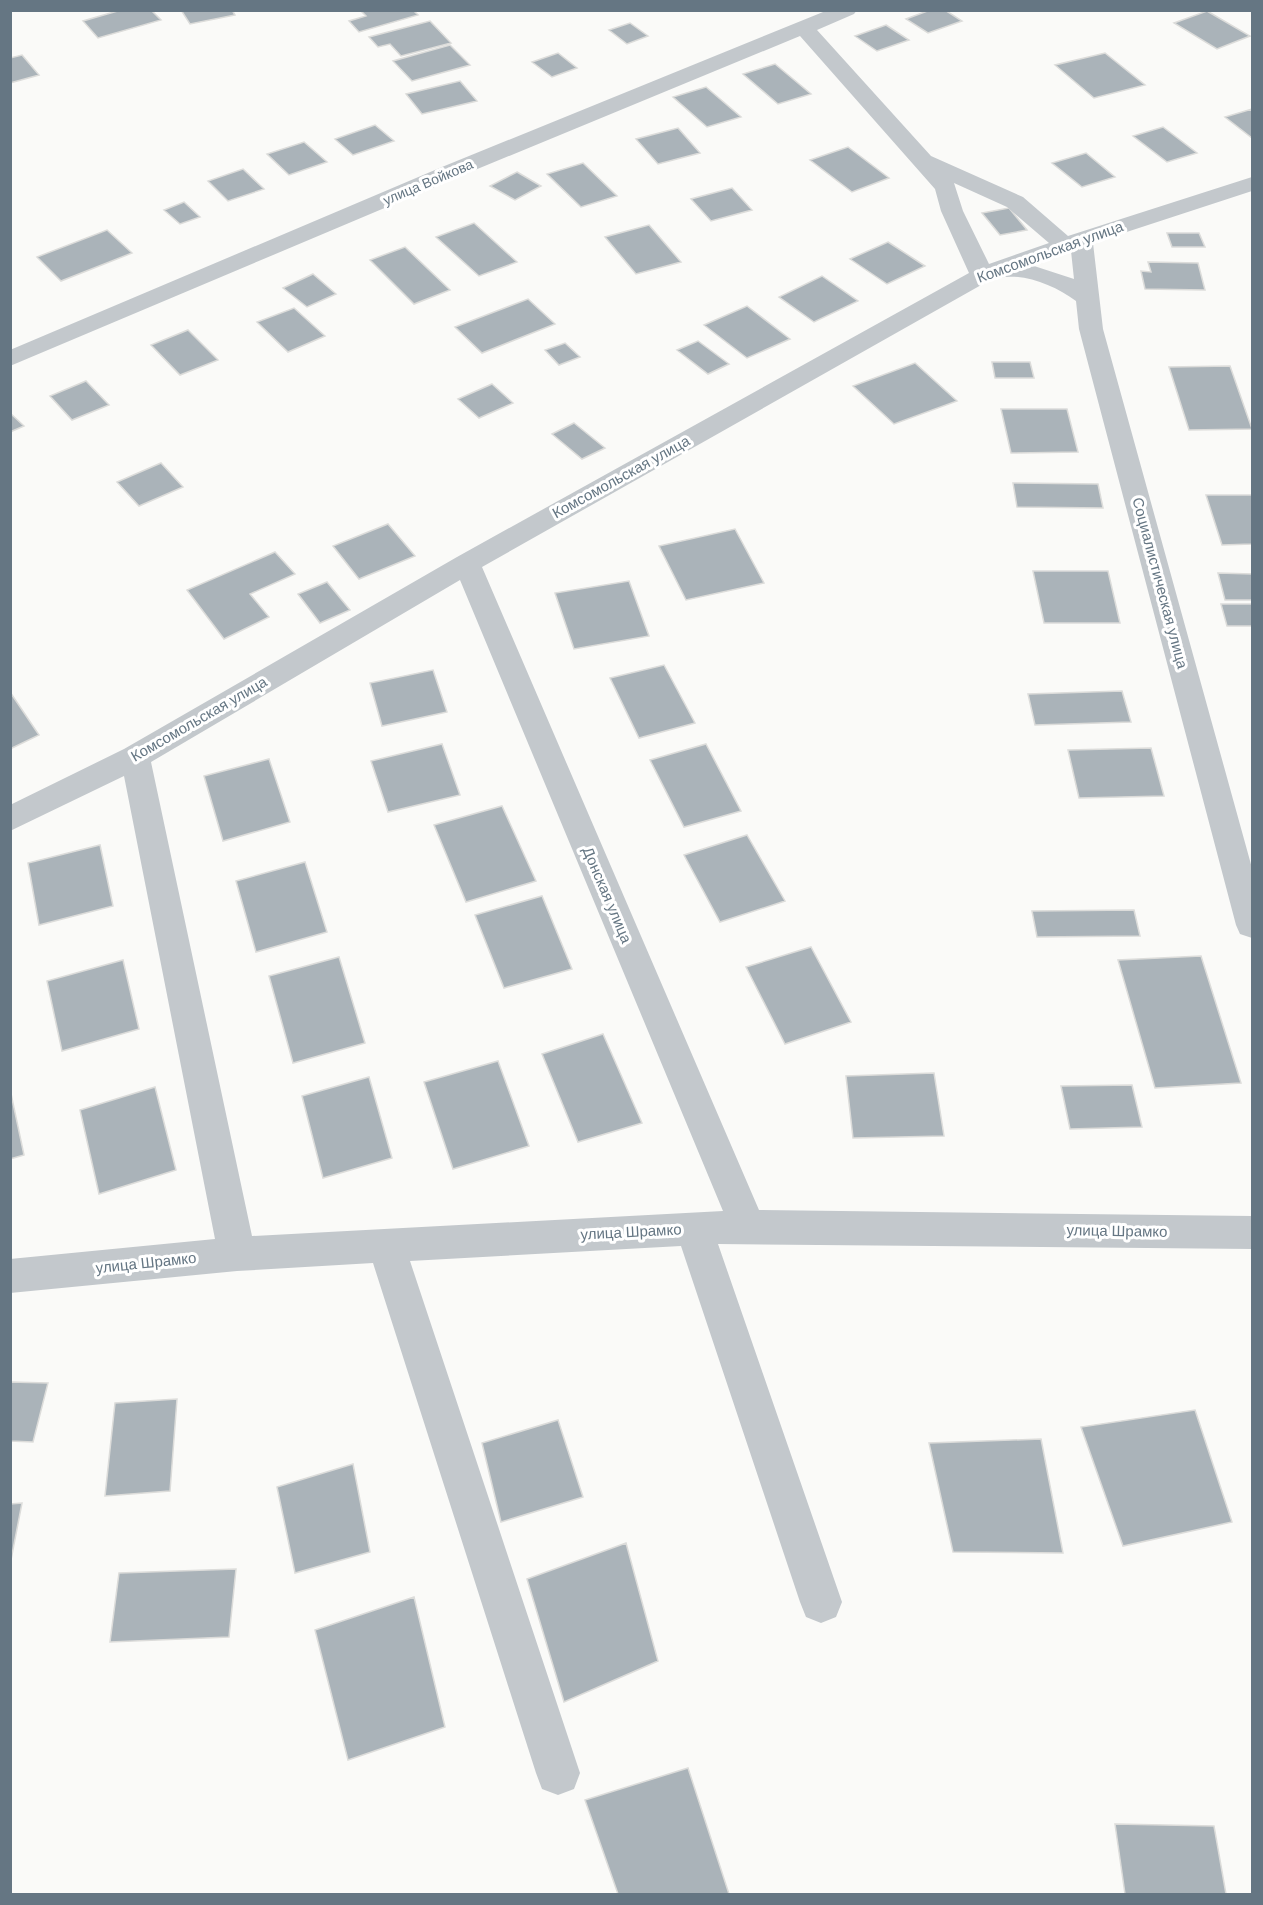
<svg xmlns="http://www.w3.org/2000/svg" width="1263" height="1905" font-family="'DM Sans',sans-serif">
<style>
.building{fill:#aab3b9;stroke:#dcdcda;stroke-width:1.5}
.lines{fill:none;stroke-linecap:round;stroke-linejoin:round}
.minor{fill:#c3c8cc;fill-rule:evenodd}
.labels{text-anchor:middle;stroke-width:6;stroke-linejoin:round;paint-order:stroke}
.far-street-label{font-size:14px;fill:#657683;stroke:#fff}
.street-label{font-size:15px;fill:#657683;stroke:#fff}
</style>
<rect width="100%" height="100%" fill="#fafaf8"/>
<path class="building" d="M121 10H151L161 20 98 38 83 21Z
M181 10H232L235 15 190 24Z
M360 10H413L418 15 359 32 349 21 366 16Z
M930 10H945L962 21 928 33 906 19Z
M1207 11 1250 36 1217 49 1174 23Z
M430 21 451 43 401 56 390 44 378 47 369 37Z
M630 23 648 36 627 44 609 30Z
M886 25 909 40 877 51 855 36Z
M450 45 470 65 412 81 393 61Z
M558 53 577 68 552 77 532 62Z
M1105 53 1145 85 1094 98 1055 65Z
M22 55 39 75 10 83V58Z
M775 64 811 94 778 104 743 74Z
M460 81 477 101 422 114 406 94Z
M706 87 741 117 707 127 673 97Z
M1252 109V138L1225 117Z
M375 125 394 141 353 155 335 139Z
M1163 127 1197 153 1167 162 1133 136Z
M678 128 700 153 658 164 636 139Z
M304 142 327 162 289 175 267 154Z
M848 147 889 178 852 192 810 160Z
M1086 153 1115 177 1082 187 1052 163Z
M583 163 617 196 581 207 547 174Z
M243 169 264 189 228 201 208 181Z
M517 172 541 186 515 200 490 186Z
M732 188 752 210 711 221 691 199Z
M184 202 200 217 180 224 164 210Z
M1009 208 1027 230 1000 235 982 213Z
M474 223 517 262 479 276 436 237Z
M649 225 681 262 636 274 605 237Z
M107 230 132 253 61 281 37 257Z
M1167 233H1199L1205 247H1172Z
M888 242 925 266 887 284 850 259Z
M405 247 450 290 414 304 370 260Z
M1148 262 1198 263 1205 290 1145 289 1141 271 1151 272Z
M313 274 336 294 307 307 283 288Z
M822 276 858 301 814 322 779 297Z
M528 299 555 324 482 353 455 327Z
M747 306 790 339 747 358 704 325Z
M294 308 325 336 288 352 257 322Z
M188 330 218 360 180 375 151 345Z
M698 341 729 364 708 374 677 350Z
M565 343 580 357 559 365 545 350Z
M992 362H1030L1034 378H995Z
M915 363 957 401 894 424 853 386Z
M1230 366 1252 429 1189 430 1169 367Z
M86 381 109 405 72 420 50 396Z
M492 384 513 403 479 418 458 399Z
M1001 409H1067L1078 452 1011 453Z
M10 413 24 426 10 432Z
M574 423 605 448 582 459 552 434Z
M161 463 183 487 139 506 117 482Z
M1013 483 1098 484 1103 508 1017 507Z
M1206 495H1252V544L1222 545Z
M388 524 415 556 359 579 333 546Z
M735 529 764 583 686 600 659 546Z
M275 552 295 574 250 594 269 617 224 639 187 590Z
M1033 571H1108L1120 623H1044Z
M1218 573 1252 574V600H1225Z
M629 581 649 636 574 649 555 593Z
M327 582 350 610 320 623 298 594Z
M1221 604H1252V626H1227Z
M664 665 695 723 639 738 610 678Z
M433 670 447 712 382 726 370 683Z
M1122 691 1131 722 1035 725 1028 694Z
M10 692 39 735 10 749Z
M442 744 460 795 388 812 371 761Z
M706 744 741 811 684 827 650 760Z
M1151 748 1164 796 1079 798 1068 750Z
M269 759 290 822 223 841 204 776Z
M502 806 536 881 466 902 434 825Z
M747 835 785 901 720 922 684 855Z
M100 845 113 906 39 925 28 863Z
M305 862 327 932 256 952 236 881Z
M542 896 572 969 504 988 475 915Z
M1134 910 1140 936 1037 937 1032 911Z
M811 947 851 1022 785 1044 746 967Z
M1201 956 1241 1083 1155 1088 1118 960Z
M339 957 365 1043 293 1063 269 976Z
M123 960 139 1029 62 1051 47 981Z
M603 1034 642 1123 578 1142 542 1054Z
M498 1061 529 1146 453 1169 424 1082Z
M934 1073 944 1136 853 1138 846 1076Z
M369 1077 392 1158 323 1178 302 1096Z
M1132 1085 1142 1127 1070 1129 1061 1086Z
M155 1087 176 1170 99 1194 80 1110Z
M10 1089 24 1155 10 1159Z
M10 1382 48 1383 33 1442 10 1441Z
M177 1399 170 1491 105 1496 115 1403Z
M1195 1410 1232 1522 1123 1546 1081 1427Z
M558 1420 583 1497 501 1522 482 1443Z
M1041 1439 1063 1553 953 1552 929 1443Z
M353 1464 370 1552 295 1573 277 1487Z
M22 1503 10 1565V1504Z
M626 1543 658 1661 564 1702 527 1579Z
M236 1569 229 1637 110 1642 119 1573Z
M414 1597 445 1727 348 1760 315 1630Z
M688 1768 729 1894H618L585 1800Z
M1115 1824 1214 1826 1226 1894H1125Z"/>
<g class="lines">
<path class="minor" d="M828 10H857L854 14 817 30 931 156 1023 197 1068 236 1252 177V191L1093 243 1103 329 1252 868V938L1240 934 1236 925 1079 329 1076 301C1052 284 1019 270 990 280L482 567 759 1210 1252 1216V1249L718 1244 842 1602 836 1617 821 1623 806 1617 800 1602 681 1246 410 1261 580 1773 574 1789 558 1795 542 1789 536 1773 373 1263 237 1271 10 1293V1259L215 1239 124 776 10 831V805L124 749 457 557 969 273 941 211 935 189 800 36 458 177 10 366V350L442 167ZM954 183 1007 207 1049 243 989 264 963 211ZM1071 251 1074 279 1031 265ZM460 580 723 1211 252 1236 151 762Z"/>
</g>
<g class="labels">
<g class="far-street-label">
<text transform="translate(428 182) rotate(-23)" y="5">улица Войкова</text>
</g>
<g class="street-label">
<text transform="translate(1050 252) rotate(-20)" y="5">Комсомольская улица</text>
<text transform="translate(621 477) rotate(-29)" y="5">Комсомольская улица</text>
<text transform="translate(1160 583) rotate(75)" y="5">Социалистическая улица</text>
<text transform="translate(199 719) rotate(-30)" y="5">Комсомольская улица</text>
<text transform="translate(607 895) rotate(67)" y="5">Донская улица</text>
<text transform="translate(1117 1231) rotate(1)" y="5">улица Шрамко</text>
<text transform="translate(631 1232) rotate(-3)" y="5">улица Шрамко</text>
<text transform="translate(146 1263) rotate(-6)" y="5">улица Шрамко</text>
</g>
</g>
<rect width="1263" height="1905" fill="none" stroke="#657683" stroke-width="24"/>
</svg>
